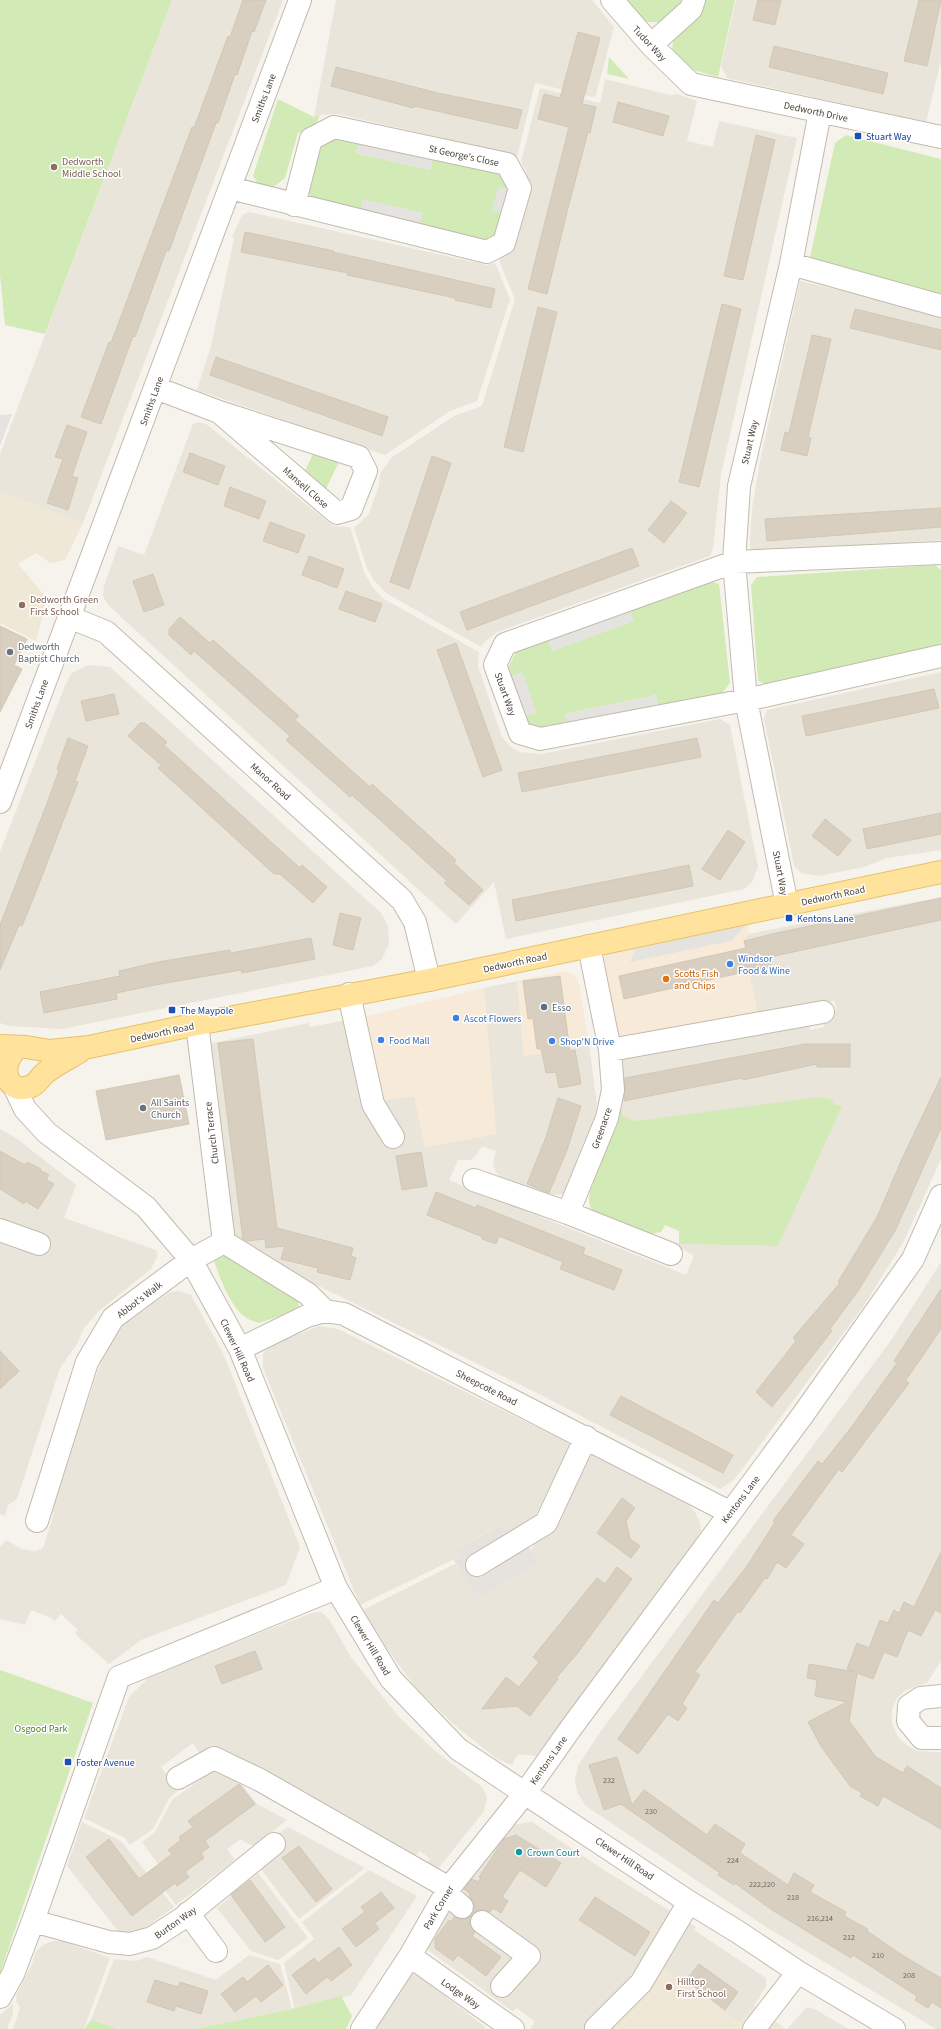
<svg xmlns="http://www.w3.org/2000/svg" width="941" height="2029" font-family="'Source Sans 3',sans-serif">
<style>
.residential{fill:#eae5da}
.commercial{fill:#f7ead8}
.industrial{fill:#e6e2dd}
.education{fill:#efe8d6}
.green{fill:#d2eab5}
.parking{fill:#e5e3e0}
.building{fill:#d8cfc1;stroke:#d3c7b4}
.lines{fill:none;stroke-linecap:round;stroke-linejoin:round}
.minor-casing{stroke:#c2bbae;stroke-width:24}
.major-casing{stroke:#e6c16a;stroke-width:24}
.minor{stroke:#fff;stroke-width:22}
.major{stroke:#ffe39c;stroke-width:22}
.transit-dot{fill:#1a4fb4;stroke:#fff;stroke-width:1.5}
.education-dot{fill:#8d6e63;stroke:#fff;stroke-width:1.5}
.worship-dot{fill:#6b7280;stroke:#fff;stroke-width:1.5}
.shop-dot{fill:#3f7fe0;stroke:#fff;stroke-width:1.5}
.food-dot{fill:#e8710a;stroke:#fff;stroke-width:1.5}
.service-dot{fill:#5c6f8a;stroke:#fff;stroke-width:1.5}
.culture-dot{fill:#0f9aa8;stroke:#fff;stroke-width:1.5}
.labels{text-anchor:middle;stroke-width:3;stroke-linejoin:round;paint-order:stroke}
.number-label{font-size:8px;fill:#6e675b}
.street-label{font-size:10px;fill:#4b4439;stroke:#fff}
.transit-label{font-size:10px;fill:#164399;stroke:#fff;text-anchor:start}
.education-label{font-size:10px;fill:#785e54;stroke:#fff;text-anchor:start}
.worship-label{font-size:10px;fill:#5b616d;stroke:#fff;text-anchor:start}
.shop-label{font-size:10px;fill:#366cbe;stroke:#fff;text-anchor:start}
.food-label{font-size:10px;fill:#c56008;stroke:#fff;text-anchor:start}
.service-label{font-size:10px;fill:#4e5e75;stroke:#fff;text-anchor:start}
.park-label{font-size:10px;fill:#4a7f2a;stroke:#fff}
.culture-label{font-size:10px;fill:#0d838f;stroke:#fff;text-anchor:start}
</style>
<rect width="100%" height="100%" fill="#f6f3ec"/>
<path class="residential" d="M172 0H283L83 523 0 492V454Z
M336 0H592L614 27 596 95 593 97 535 83 516 161 500 151 338 114 320 115 314 117Z
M736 0H941V61L926 122 727 78 721 66Z
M605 79 670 95 677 94 697 101 687 141 713 147 719 121 797 138 721 474 713 549 710 556 497 632 486 641 481 647 386 593 373 579 367 568 354 528 369 514 379 485 380 474 391 458 454 416 482 406 515 299 499 260 511 251 518 238 529 188 526 171 521 162 540 88 600 103Z
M249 212 487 265 495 263 510 299 477 401 450 411 385 455 197 390 211 346 234 239 232 237 242 215Z
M800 281 941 314V540L755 554 751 550 750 542 752 509 760 461Z
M198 422 206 424 333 526 350 527 364 572 372 586 382 598 479 652 478 666 502 737 511 747 520 752 541 754 720 719 730 725 758 867 752 882 744 889 506 939 494 882 456 924 108 605 103 596 104 586 118 546 144 555 193 424Z
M89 665 110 667 382 914 388 926 389 944 382 959 373 966 62 1029 9 1026 0 1023V852L66 683 72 673Z
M941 672V850L887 858 864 867 819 876 801 873 794 865 764 719 767 710Z
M941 897V1159L904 1241 863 1307 734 1480 720 1489 545 1397 280 1267 227 1237 204 1045 309 1023 310 1027 363 1017 384 1100 415 1096 425 1147 496 1134 484 988 517 981 524 1056 589 1045 597 1104 593 1128 567 1191 563 1194 553 1195 547 1193 546 1196 501 1178 496 1172 493 1164 496 1151 482 1146 476 1156 470 1160H458L449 1180 686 1275 694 1256 681 1248 679 1244 778 1246 833 1100 635 1121 627 1120 623 1116 619 1102 621 1058 809 1024 810 1030 824 1027 823 1021 832 1012 836 1011 835 1001 758 1016 743 942 748 934Z
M0 1129 16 1138 76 1185 64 1218 156 1250 158 1255 151 1269 99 1311 84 1328 77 1344 60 1368 17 1499 8 1505 5 1516 0 1514Z
M941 1262V1661L927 1683 906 1690 897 1698 892 1709V1723L898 1737 908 1746 918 1751 941 1752V2029H936L766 1927 586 1806 577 1792 575 1780 578 1766 598 1735 892 1339Z
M179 1291 191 1295 223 1353 300 1547 286 1585 141 1640 109 1664 75 1634 78 1630 61 1614 54 1622 52 1618 31 1610 25 1625 0 1619V1547L6 1540 22 1549 35 1551 43 1548 54 1513 50 1512 107 1344 119 1329 161 1298 171 1292Z
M319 1326 338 1329 575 1446 554 1483H552L529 1528 508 1536 500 1524 457 1550 461 1556 360 1605 263 1368V1354L269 1346Z
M585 1450 689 1505 695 1512 700 1523 701 1531 694 1543 660 1590 536 1756 518 1754 512 1765 497 1759 457 1727 433 1705 412 1683 385 1646 363 1610 455 1564 480 1598 538 1563 531 1550 544 1529Z
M321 1612 329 1619 351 1657 397 1715 434 1750 482 1787 487 1797 484 1811 434 1874 422 1869 430 1859 420 1851 414 1857 260 1773 198 1752 193 1743 161 1767 179 1790 170 1797 153 1829 130 1845 125 1838 84 1818 129 1697 151 1675 312 1613Z
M216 1768 239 1781 257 1804 287 1820 254 1846 244 1842 241 1839 227 1849 234 1859 232 1862 176 1905 152 1873 160 1867 142 1842 155 1832 172 1800Z
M82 1822 121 1841 174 1907 141 1931 121 1935 67 1866Z
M532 1822 607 1872 696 1927 694 1930 766 1978V1986L754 2006 739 2023 663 1968 613 2029H530L535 2022 517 2008 512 2011 424 1947V1942L505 1826Z
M288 1827 365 1868 299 1919 260 1868 269 1840Z
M369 1870 417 1896 351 1995 295 2010 284 1963 314 1939 302 1922Z
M258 1873 308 1938 278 1960 251 1951 217 1908Z
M53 1941H63L110 1958 84 2029H13L20 2008 16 2001 17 1994 32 1964 36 1951 43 1945Z
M249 1955 280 1964 292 2009 195 2029H118L91 2020 114 1959 136 1961 147 1957 216 1980Z
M410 1974 418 1975 485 2027V2029H369Z
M13 2004V2014L7 2029H0V2015Z
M807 2007 814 2009 849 2029H787Z"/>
<path class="commercial" d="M749 922 748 934 743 942 758 1016 618 1041 600 968 606 954Z
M566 971 575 976 579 983 589 1045 524 1056 517 981Z
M484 988 496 1134 425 1147 414 1096 383 1100 377 1098 363 1017Z"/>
<path class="industrial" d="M501 1524 508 1536 517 1537 531 1550 538 1563 480 1598 465 1579 453 1559 461 1556 457 1550Z"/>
<path class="education" d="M0 492 83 523 65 560 50 563 36 553 18 564 45 596 43 615 36 641 0 623Z
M663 1968 739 2023 754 2006 786 2029H613Z"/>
<path class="green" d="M0 0H172L45 334 5 325 0 275Z
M627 0H685L660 22H644Z
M702 0H735L718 77 690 69 672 50 674 36Z
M609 57 629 79 607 74Z
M278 99 314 117 320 115 315 126 298 133 285 178 275 186 259 185 253 176Z
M846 135 941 159V300L809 262 835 143Z
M336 137 359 141 356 153 430 170 433 158 501 172 511 190 498 187C504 211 509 225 487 243L420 226 422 213 363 200 360 212 312 201 307 187 318 145Z
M313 454 340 460 323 495 302 477Z
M935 565 941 570V648L770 686 758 681 751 585 757 577Z
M706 580 719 584 730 683 722 693 659 708 656 695 565 714 567 726C549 730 535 736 523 717L536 713 522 673 509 678 508 668 516 652 548 639 552 651 633 621 629 608Z
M820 1097 833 1100V1104L842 1106 778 1246 679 1244V1231L665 1225 661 1232 651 1234 595 1214C589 1206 588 1201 590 1192L611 1135 619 1101 623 1116 635 1121Z
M221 1250 297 1294 299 1306 286 1314 259 1323C255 1321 248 1320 245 1317 229 1305 217 1272 212 1253Z
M0 1670 93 1703 0 1973Z
M341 1996 352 2016 346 2029H195L292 2009Z
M91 2020 118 2029H84Z"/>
<path class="parking" d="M359 141 433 158 430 170 356 153Z
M498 187 511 190 505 213 492 210Z
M363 199 423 213 420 226 360 212Z
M12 414 0 446V415Z
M629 608 634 621 552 651 548 639Z
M523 673 536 713 523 717 509 678Z
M656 695 659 708 567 726 565 714Z
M746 925 731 941 630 962 636 949Z"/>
<path class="building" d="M243 0H266L254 32 252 31 237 75 235 74 218 123H216L169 251H166L135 337 133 336 101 424 81 417 109 342 111 343 192 127 194 128 228 36 230 37Z
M758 0H781L775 25 753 20Z
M919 0H941L927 66 904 61Z
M578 32 600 38 582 104 596 107 590 133 588 132 568 208 547 294 528 289 569 127 538 119 544 94 560 98Z
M774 46 888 73 883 94 769 67Z
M336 67 438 93 522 110 517 129 414 106 413 108 331 86Z
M618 102 669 116 663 136 613 122Z
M756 135 775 140 743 280 724 276Z
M245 232 334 251 333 252 495 289 491 308 455 300V298L347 275 348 273 241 252Z
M722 304 741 309 699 487 679 482Z
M538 307 557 312 523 452 504 447Z
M855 309 941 330V350L850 328Z
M812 335 831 339 808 437 811 438 807 456 781 450 785 432 789 433Z
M216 357 388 417 382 436 210 375Z
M67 425 87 432 72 476 78 478 68 510 47 503 63 459 55 457Z
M190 453 225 466 218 485 183 472Z
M432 456 451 463 409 589 390 582Z
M230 487 266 501 259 519 224 506Z
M671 501 687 513 664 543 648 530Z
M941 508V527L767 541 765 519Z
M270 522 305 535 298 553 263 541Z
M632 548 639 566 467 630 460 612Z
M309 556 344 569 337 588 302 575Z
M153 574 164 605 144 612 133 581Z
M346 591 382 604 375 622 339 609Z
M180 617 210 643 213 640 299 716 295 720 370 787 372 784 456 860 454 863 483 890 469 905 444 883 447 881 388 827 352 795 350 797 286 740 290 736 194 651 191 655 169 635V629Z
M0 626 27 639 14 665 22 669 0 712Z
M456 643 502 770 483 777 437 650Z
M934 689 939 708 806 736 802 716Z
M114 694 119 714 86 721 81 701Z
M140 723H145L167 742 164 745 300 868 302 865 327 887 313 903 280 874H274L158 768 161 765 128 736Z
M68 738 88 746 75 781 78 782 37 889 22 926 19 925 0 970V925L46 806 59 770 57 769Z
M697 738 701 757 522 792 518 773Z
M941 813V834L867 849 863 829Z
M825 819 851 840 838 856 812 836Z
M728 830 745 842 720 880 702 869Z
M689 865 693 886 516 921 512 900Z
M941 898V920L770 957 771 966 624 999 619 976 746 948 744 941 772 934Z
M340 913 361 918 353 950 333 945Z
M311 938 315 959 242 973 241 970 155 985 116 993 117 999 44 1013 40 992 120 976 119 971 158 962 230 950 231 953Z
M560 976 570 1051 575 1050 581 1084 559 1088 556 1072 546 1073 541 1049H537L533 1018 528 1019 523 981Z
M253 1039 277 1228 353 1248 351 1256 356 1258 350 1280 317 1272 318 1268 281 1259 285 1246 266 1248 265 1239 247 1241 243 1239 218 1043Z
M805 1044H850V1067H817V1064L743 1080V1078L705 1085 624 1101 625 1078Z
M179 1075 189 1124 106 1140 96 1091Z
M941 1077V1128L896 1229 858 1291 830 1329 832 1331 772 1407 756 1392 796 1341 793 1338 840 1283 838 1282 877 1217 902 1159Z
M558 1098 581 1106 567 1150 549 1193 527 1184 546 1137Z
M0 1151 25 1165 27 1162 41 1169 40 1170 49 1175 46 1180 54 1184 38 1209 25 1201 24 1204 0 1189Z
M421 1152 427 1186 402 1190 396 1156Z
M436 1192 476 1208 477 1205 585 1248 583 1254 622 1270 614 1290 560 1269 563 1262 499 1236 496 1244 482 1239 483 1237 427 1215Z
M941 1289V1329L906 1380 909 1383 842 1472 839 1469 791 1535 804 1544 786 1568 777 1562 767 1579 765 1578 740 1613 738 1611 695 1672 700 1675 682 1704 687 1708 678 1721 668 1714 638 1754 618 1739 714 1600 718 1603 747 1566 775 1522 773 1521 818 1461 822 1464 850 1429 897 1363 894 1361Z
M0 1351 19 1371 0 1389Z
M621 1396 733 1455 723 1473 610 1415Z
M622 1498 635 1508 626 1521 630 1539 640 1546 631 1558 597 1533Z
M941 1552V1613L935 1610 921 1636 908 1630 897 1657 884 1652 873 1679 857 1673 849 1721 876 1757 903 1773 907 1766 941 1788V1829L883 1796 878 1806 860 1796 862 1793 850 1786 822 1748 808 1722 847 1702 815 1696 817 1680 807 1678 809 1664 855 1672 847 1669 857 1643 869 1648 880 1620 888 1623 894 1610 899 1613 904 1602 914 1607Z
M617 1567 632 1579 577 1654 557 1677 558 1679 530 1716 517 1706 482 1709 506 1677 519 1687 539 1662 533 1657 597 1578 605 1584Z
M255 1651 262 1669 222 1684 215 1666Z
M617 1757 632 1805 644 1790 707 1835 715 1824 745 1844 740 1853 788 1885 794 1873 814 1885 810 1892 846 1912 844 1916 868 1929 867 1931 902 1955 941 1978V2008L932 2002 928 2008 915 2000 917 1996 853 1955 851 1958 772 1910 735 1883 734 1885 718 1875 720 1873 621 1804 604 1810 589 1765Z
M239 1784 255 1804 205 1841 209 1847 201 1853 204 1858 185 1872 189 1877 177 1886 175 1883 132 1916 86 1857 109 1839 139 1879 172 1854 168 1850 181 1840 179 1837 193 1827 188 1821Z
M516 1835 561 1863 546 1887 520 1870 502 1897 508 1901 501 1913 493 1908 490 1912 483 1910 477 1911 472 1915 470 1921V1927L475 1932 472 1936 501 1957 486 1976 458 1955 453 1961 435 1948V1939L449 1920 451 1922 454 1917 460 1919H466L472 1915 474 1910V1903L469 1896 470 1894 464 1889 472 1879 478 1882 481 1878 479 1877 504 1839Z
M299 1846 332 1889 316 1902 282 1858Z
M250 1880 285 1927 265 1942 231 1895Z
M381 1892 394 1908 375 1923 379 1929 356 1947 342 1929 365 1912 361 1907Z
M595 1897 650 1932 635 1956 579 1920Z
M339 1947 352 1965 331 1981 327 1977 306 1994 292 1975 314 1958 318 1963Z
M699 1964 738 1992 725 2010 686 1980Z
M268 1965 283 1985 261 2002 256 1996 235 2012 221 1994 243 1977 247 1982Z
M155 1980 178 1987 180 1982 208 1991 201 2014 176 2006 174 2011 147 2002Z"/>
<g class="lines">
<defs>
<path id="minor" d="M612 0 651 45 691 84 941 137
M651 45 691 9 694 0
M230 188 487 252 504 243 520 188 507 164 334 127 311 139 294 205
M791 264 941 306
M156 388 219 412 359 457 366 471 351 509 337 513 219 412
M941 553 734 562 505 644 495 665 520 733 540 739 746 700 941 656
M69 617 106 632 402 900 415 922 429 980
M0 802 300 0
M787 905 746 700 734 562 739 486 791 264 820 112
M349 994 373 1104 393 1137
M197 1024 224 1242
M610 1050 823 1012
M14 1086 25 1109 47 1133 146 1207 191 1260 240 1349 336 1588 391 1679 458 1749 689 1902 738 1932 798 1972 894 2029
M474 1180 568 1213 671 1254
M568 1213 607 1118 613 1090 610 1050 589 946
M0 1230 39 1244
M240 1349 307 1316 325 1311 344 1314 729 1512
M37 1521 87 1362 113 1318 191 1260 224 1242 308 1294 325 1311
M477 1565 546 1523 586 1437
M941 1696 921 1698 909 1706 908 1721 922 1738H941
M178 1778 214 1758 260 1780 449 1888
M446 1893 462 1907
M188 1913 216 1951
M33 1921 109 1942 130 1944 152 1938 183 1918 274 1844
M482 1922 529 1956 502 1986
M410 1956 513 2029
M0 1997 13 1974 33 1921 119 1677 336 1588
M596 2028 641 1983 689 1902
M362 2029 410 1956 449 1888 525 1793 571 1728 802 1416 913 1259 941 1196
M754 2029 798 1972"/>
<path id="major" d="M0 1046 26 1047 50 1051 89 1047 197 1024 429 980 941 872
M19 1047C0 1058 2 1095 29 1087 37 1085 39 1078 45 1073 55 1065 67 1059 79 1052"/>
</defs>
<use href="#minor" class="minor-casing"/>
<use href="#major" class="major-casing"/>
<use href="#minor" class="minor"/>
<use href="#major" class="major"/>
</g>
<g class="transit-dot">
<rect x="854" y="132" width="8" height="8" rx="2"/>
<rect x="785" y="914" width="8" height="8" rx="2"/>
<rect x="168" y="1006" width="8" height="8" rx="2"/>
<rect x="64" y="1758" width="8" height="8" rx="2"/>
</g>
<g class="education-dot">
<circle cx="54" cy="167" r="4"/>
<circle cx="22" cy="605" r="4"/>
<circle cx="669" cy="1987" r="4"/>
</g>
<g class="worship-dot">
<circle cx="10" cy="652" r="4"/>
<circle cx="143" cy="1108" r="4"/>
</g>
<g class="shop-dot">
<circle cx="730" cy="964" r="4"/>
<circle cx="456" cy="1018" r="4"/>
<circle cx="381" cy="1040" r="4"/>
<circle cx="552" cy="1041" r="4"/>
</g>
<circle class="food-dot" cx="666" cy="979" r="4"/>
<circle class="service-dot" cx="544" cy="1007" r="4"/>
<circle class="culture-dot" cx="519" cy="1852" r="4"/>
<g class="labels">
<g class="number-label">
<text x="609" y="1783">232</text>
<text x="651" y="1814">230</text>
<text x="733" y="1863">224</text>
<text x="762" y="1887">222,220</text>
<text x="793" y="1900">218</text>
<text x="820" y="1921">216,214</text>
<text x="849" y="1940">212</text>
<text x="878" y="1958">210</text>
<text x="909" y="1978">208</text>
</g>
<g class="street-label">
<text transform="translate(650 43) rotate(47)" y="4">Tudor Way</text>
<text transform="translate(263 98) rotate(-69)" y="4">Smiths Lane</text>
<text transform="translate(816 111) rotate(12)" y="4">Dedworth Drive</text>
<text transform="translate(464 155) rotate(12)" y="4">St George's Close</text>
<text transform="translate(151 401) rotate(-70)" y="4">Smiths Lane</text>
<text transform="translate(749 442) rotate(-77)" y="4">Stuart Way</text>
<text transform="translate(306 487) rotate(41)" y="4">Mansell Close</text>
<text transform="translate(506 694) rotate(70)" y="4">Stuart Way</text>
<text transform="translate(36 704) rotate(-70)" y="4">Smiths Lane</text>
<text transform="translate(271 781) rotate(42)" y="4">Manor Road</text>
<text transform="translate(781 873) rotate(79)" y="4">Stuart Way</text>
<text transform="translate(833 895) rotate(-12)" y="4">Dedworth Road</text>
<text transform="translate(515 962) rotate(-12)" y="4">Dedworth Road</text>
<text transform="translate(162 1032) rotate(-12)" y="4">Dedworth Road</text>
<text transform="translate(601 1128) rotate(-71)" y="4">Greenacre</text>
<text transform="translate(211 1133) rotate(-97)" y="4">Church Terrace</text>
<text transform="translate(139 1299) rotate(-37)" y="4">Abbot's Walk</text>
<text transform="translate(238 1350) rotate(65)" y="4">Clewer Hill Road</text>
<text transform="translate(487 1387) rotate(27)" y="4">Sheepcote Road</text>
<text transform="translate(740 1499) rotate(-53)" y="4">Kentons Lane</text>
<text transform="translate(371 1645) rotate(59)" y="4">Clewer Hill Road</text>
<text transform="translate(548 1760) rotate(-55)" y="4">Kentons Lane</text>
<text transform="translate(625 1858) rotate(34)" y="4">Clewer Hill Road</text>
<text transform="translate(438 1907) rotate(-59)" y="4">Park Corner</text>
<text transform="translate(175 1922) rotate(-35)" y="4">Burton Way</text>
<text transform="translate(461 1993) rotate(35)" y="4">Lodge Way</text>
</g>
<g class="transit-label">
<text x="866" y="140">Stuart Way</text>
<text x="797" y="922">Kentons Lane</text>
<text x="180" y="1014">The Maypole</text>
<text x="76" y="1766">Foster Avenue</text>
</g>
<g class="education-label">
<text x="62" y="165">Dedworth<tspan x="62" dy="12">Middle School</tspan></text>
<text x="30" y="603">Dedworth Green<tspan x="30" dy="12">First School</tspan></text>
<text x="677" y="1985">Hilltop<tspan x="677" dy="12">First School</tspan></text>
</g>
<g class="worship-label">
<text x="18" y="650">Dedworth<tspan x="18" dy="12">Baptist Church</tspan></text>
<text x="151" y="1106">All Saints<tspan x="151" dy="12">Church</tspan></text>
</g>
<g class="shop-label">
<text x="738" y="962">Windsor<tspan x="738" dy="12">Food &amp; Wine</tspan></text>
<text x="464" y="1022">Ascot Flowers</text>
<text x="389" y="1044">Food Mall</text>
<text x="560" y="1045">Shop'N Drive</text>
</g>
<g class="food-label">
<text x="674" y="977">Scotts Fish<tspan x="674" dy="12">and Chips</tspan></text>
</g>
<g class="service-label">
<text x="552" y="1011">Esso</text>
</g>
<g class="park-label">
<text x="41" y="1732">Osgood Park</text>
</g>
<g class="culture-label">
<text x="527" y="1856">Crown Court</text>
</g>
</g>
</svg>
